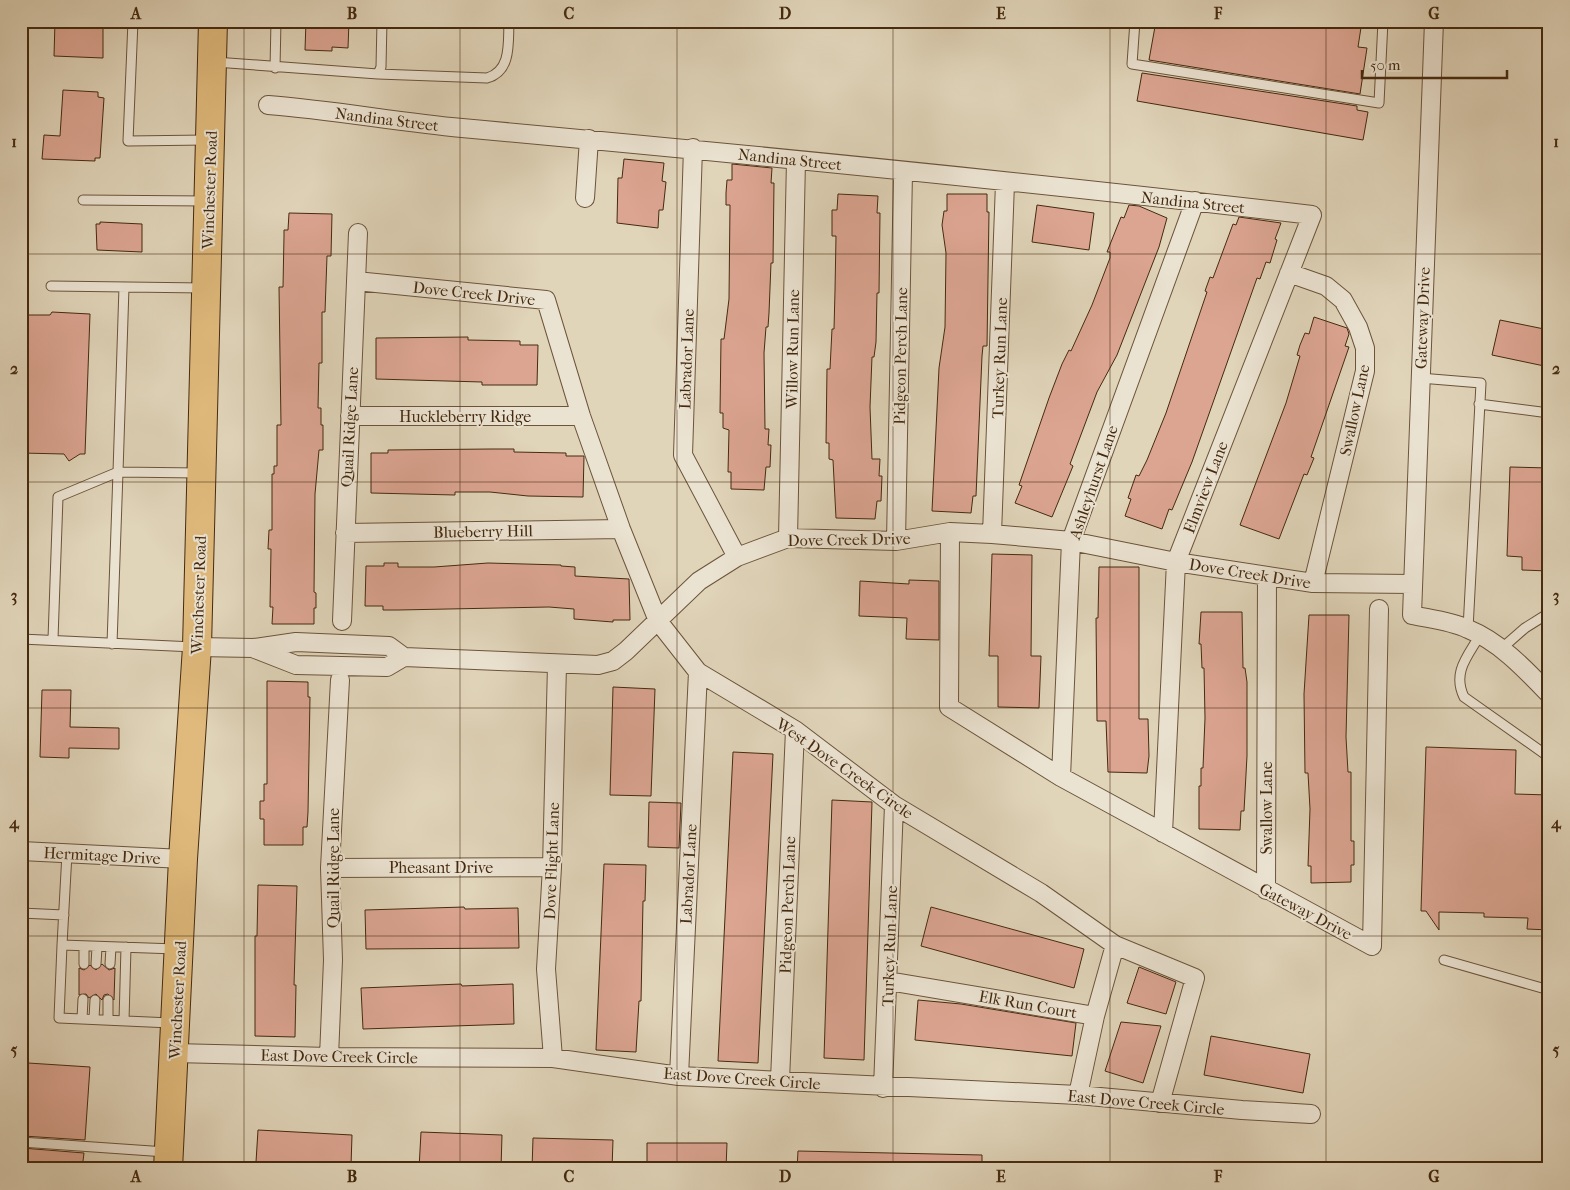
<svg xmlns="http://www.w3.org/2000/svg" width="1570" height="1190" font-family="'IM FELL French Canon',serif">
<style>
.building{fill:#dca592;stroke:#452a0f}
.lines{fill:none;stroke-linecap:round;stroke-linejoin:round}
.lane-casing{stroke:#6c543a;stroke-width:11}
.street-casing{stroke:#6c543a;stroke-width:20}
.primary-casing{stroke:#452a0f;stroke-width:30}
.lane{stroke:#ebe3d2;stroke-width:9}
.street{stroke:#ebe3d2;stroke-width:18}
.primary{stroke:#e0ba7c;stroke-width:28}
.grid{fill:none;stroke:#452a0f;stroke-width:1;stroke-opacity:0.55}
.labels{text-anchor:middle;stroke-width:4;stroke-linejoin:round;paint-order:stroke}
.street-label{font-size:16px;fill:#452a0f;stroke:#ebe3d2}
.neatline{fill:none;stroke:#452a0f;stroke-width:2}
.grid-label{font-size:16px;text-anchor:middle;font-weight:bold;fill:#452a0f}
</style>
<rect width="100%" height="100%" fill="#e0d4b9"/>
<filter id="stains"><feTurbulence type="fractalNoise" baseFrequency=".004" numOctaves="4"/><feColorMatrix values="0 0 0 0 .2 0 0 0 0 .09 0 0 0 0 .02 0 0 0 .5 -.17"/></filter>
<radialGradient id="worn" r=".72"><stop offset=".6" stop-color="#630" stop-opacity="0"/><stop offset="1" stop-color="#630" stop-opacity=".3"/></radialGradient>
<path class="building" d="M55 21H103V58L54 56Z
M306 21H349L348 48 332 47V51L305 50Z
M1156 21H1211L1247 26 1248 21H1362L1358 47 1367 48 1360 94 1149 60Z
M1142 73 1357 106V110L1368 112 1363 140 1137 101Z
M63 90 98 92V97L104 98 100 158H95V161L42 159 44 135 60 136Z
M624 159 664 163 662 181 666 182 663 210H659L658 228 617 223 618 178H622Z
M732 164 772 168 771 183H774L773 263H771L769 313 768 327H766L764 353 765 429H769L768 445H771L770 467H766L764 490 731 489V472H728L729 430 723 428V413H720L721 339H724L729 299 730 205H726V193L727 180H732Z
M838 194 878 196 877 213H880L879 293H877L876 342 874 357H872L870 407 872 459H880L879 476H882L881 501H877L875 519 836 518 833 460 829 459V443H826L827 369H830L832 329H834L835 291 836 236H832V210H837Z
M947 194H987V212H989L987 346H983L982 356 976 496H973L971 513 932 511 939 368 945 327 946 253 942 225 944 211H947Z
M1037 205 1094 213 1089 250 1032 242Z
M1129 205 1139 206 1167 218 1159 247 1117 355 1097 392 1070 464 1073 466 1052 517 1015 503 1022 486 1019 485 1049 398 1062 364 1069 350 1071 351 1092 305 1110 258V252H1107L1121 217 1124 218Z
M289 213 332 214 331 256H327L325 312H322V363H319L318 408H321V425H323V450H319L315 494 314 592 316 593V608H314V624H272L273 607H270L271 549H268L269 530H272V474H274V466H277V425H281L279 287H283L284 236V230H288Z
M1239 217 1281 223 1275 239 1277 240 1270 263 1266 262 1260 279 1257 278 1192 462 1172 510 1169 509 1162 529 1125 516 1131 499 1128 498 1136 475 1139 476 1147 460 1166 413 1207 292 1205 291 1210 277 1213 278 1233 224 1236 225Z
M100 222 142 224V252L97 250 96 224H100Z
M52 312 90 314 85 454H80L69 461 64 454 21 453V380H23L26 315H50Z
M1314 317 1347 328 1349 334 1345 346 1349 347 1311 457 1314 458 1307 475 1304 474 1279 539 1240 525 1286 403 1300 356 1297 355 1300 345 1305 333 1309 334Z
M1500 320 1549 330V367L1492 355Z
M468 337V340L520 341V345H538L537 385H482V382L376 379V338Z
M491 449H514V452L566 453V456H584L583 497 528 496 490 492H455V495L371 493V453H388V450Z
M1510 467 1549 468V571L1522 570V557L1507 556Z
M992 554 1032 555 1031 656H1041L1039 708 998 707V656H989Z
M384 563H398V567H434L488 563 561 565V566L575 567V576L629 579 630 620H613V622L574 619V609L549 607 398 610H383V606H365L366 566H384Z
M1099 567H1139V719H1148L1149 756 1147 773 1108 772 1106 721H1097L1096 618H1098Z
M909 580 939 581V640L906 639 907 618 859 616 860 581 909 584Z
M1201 612H1242L1243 668H1245L1247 682V756L1244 811H1241L1240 830 1199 829V786H1201V768H1203L1205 718 1204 668H1202L1201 644H1199Z
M1309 615H1349L1346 737 1348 772H1351V841H1354V865H1351V882L1311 883V866H1308L1310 809 1308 773H1305L1304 694Z
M267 681 308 682V697H310L308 812 307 827H303V845H264V819H260V801H264V784H267Z
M613 687 655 689 651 796 610 795Z
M42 690H71L70 727 119 728V749L69 748V758L40 757Z
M1426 747 1516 750 1515 794 1549 795V930L1527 929 1528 918 1484 917V913L1439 912V930L1426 911H1421Z
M733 752 773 754 758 1063 718 1061Z
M832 800 872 802 864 1060 824 1058Z
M649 802 681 803 679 848 648 847Z
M604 864 646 865 645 901H643L641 1001H639L636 1052 596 1050Z
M258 885 297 886 294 985H296L295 1037 255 1036V936H257Z
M464 907 465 909 518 908 519 948 366 949 365 910Z
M931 907 1084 949 1074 988 921 946Z
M102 964 109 970 115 968 114 1000 108 994 104 995 102 1000 96 994 89 998 86 994 79 995V968L84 970 90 965 96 970Z
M1139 967 1176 982 1166 1014 1127 1003Z
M461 984 462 986 513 984 514 1024 363 1029 361 988Z
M918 1000 961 1004 1076 1023 1072 1056 915 1040Z
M1121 1022 1161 1026 1143 1083 1105 1071Z
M1211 1036 1310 1054 1303 1093 1204 1075Z
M28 1063 90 1067 85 1140 23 1136Z
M258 1130 352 1135 351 1166 256 1162Z
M421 1132 502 1135 501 1169H419Z
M533 1138 613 1140 612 1169H532Z
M647 1143H727L726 1169H647Z
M22 1148 84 1153 82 1169H21Z
M798 1151 982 1155V1169H797Z"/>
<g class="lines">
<defs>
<path id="lane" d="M133 21 128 141 206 140
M1135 21 1132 64 1379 103 1383 21
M215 62 378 74 381 67 382 21
M275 68 276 21
M378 74 487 78C512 71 508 42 509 21
M83 200 206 201
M51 286 204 288
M124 287 118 472 199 473
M1420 378 1481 383 1468 629
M1479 404 1549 413
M1480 635C1468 656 1452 672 1464 697L1549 757
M21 639 194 647
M53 639 58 497 118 472 112 644
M1501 649 1525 628 1549 613
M21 913 64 915
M62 945 67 853
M1444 960 1549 990
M84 964V946
M96 964 97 947
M110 964 111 947
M82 1019 83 999
M94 1019 95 1000
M108 1020V1000
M124 1021 126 947
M171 1023 59 1018 62 945 176 949
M21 1142 166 1152"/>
<path id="street" d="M1434 21 1412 615C1431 619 1451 621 1468 629 1500 642 1525 669 1549 694
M268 105C333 110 397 122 462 128 746 154 1029 182 1312 215L1176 562 1163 833
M693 148 683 455 737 557
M585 198 589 139
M1289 273 1326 286 1343 300 1358 327 1365 348V371L1313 583
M356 281 546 300 581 416 621 529 658 621 698 672 795 730 894 805 1041 893 1115 945 1195 978 1160 1103
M350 416H581
M950 532 949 707 1061 777 1372 946 1379 609
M345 533 621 529
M992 534 1005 183
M788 538 796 160
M896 541 903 172
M342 621 358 233
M197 647 254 648 296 642 389 646 404 657 598 665 613 661 626 651 699 581 737 557 788 538 896 541 950 532 992 534 1071 541 1176 562 1313 583 1413 584
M255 649 296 665 387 667 404 657
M1061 777 1071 541 1195 201
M21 851 183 859
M330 868 552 867
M1266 890 1267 576
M888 981 1095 1016
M174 1053 329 1057 553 1058 679 1076 1078 1095 1242 1110 1311 1114
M329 1057 333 960 330 868 340 680
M553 1058 546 969 552 867 557 665
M679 1076 698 672
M780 1080 795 730
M883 1088 894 805
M1078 1095 1095 1016 1115 945"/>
<path id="primary" d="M168 1169 183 859 197 647 213 21"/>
</defs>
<use href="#lane" class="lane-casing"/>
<use href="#street" class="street-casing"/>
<use href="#primary" class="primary-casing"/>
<use href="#lane" class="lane"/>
<use href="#street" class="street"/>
<use href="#primary" class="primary"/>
</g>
<path class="grid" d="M244 21V1169M460 21V1169M677 21V1169M893 21V1169M1110 21V1169M1326 21V1169M21 254H1549M21 482H1549M21 708H1549M21 936H1549"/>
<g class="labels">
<g class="street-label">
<text transform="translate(387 119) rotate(7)" y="6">Nandina Street</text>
<text transform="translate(790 159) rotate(6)" y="6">Nandina Street</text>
<text transform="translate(209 190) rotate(-88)" y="6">Winchester Road</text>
<text transform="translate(1193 202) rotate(6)" y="6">Nandina Street</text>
<text transform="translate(474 293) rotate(6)" y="6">Dove Creek Drive</text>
<text transform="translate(1422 318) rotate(-88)" y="6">Gateway Drive</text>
<text transform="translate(792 349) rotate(-89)" y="6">Willow Run Lane</text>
<text transform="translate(900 356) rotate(-89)" y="6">Pidgeon Perch Lane</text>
<text transform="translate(999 358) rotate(-88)" y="6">Turkey Run Lane</text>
<text transform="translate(686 359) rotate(-88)" y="6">Labrador Lane</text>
<text transform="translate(1354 410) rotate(-78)" y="6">Swallow Lane</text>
<text x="465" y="422">Huckleberry Ridge</text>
<text transform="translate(349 427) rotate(-87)" y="6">Quail Ridge Lane</text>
<text transform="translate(1093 482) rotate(-71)" y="6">Ashleyhurst Lane</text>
<text transform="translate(1205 487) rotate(-69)" y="6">Elmview Lane</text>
<text transform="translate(483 531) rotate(-1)" y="6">Blueberry Hill</text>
<text transform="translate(849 539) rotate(-1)" y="6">Dove Creek Drive</text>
<text transform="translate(1250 573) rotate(9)" y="6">Dove Creek Drive</text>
<text transform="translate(198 595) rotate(-88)" y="6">Winchester Road</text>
<text transform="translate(845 768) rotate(35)" y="6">West Dove Creek Circle</text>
<text transform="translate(1266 808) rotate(-90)" y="6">Swallow Lane</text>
<text transform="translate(102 855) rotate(3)" y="6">Hermitage Drive</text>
<text transform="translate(551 861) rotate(-88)" y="6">Dove Flight Lane</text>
<text x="441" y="873">Pheasant Drive</text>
<text transform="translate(333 868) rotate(-90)" y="6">Quail Ridge Lane</text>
<text transform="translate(688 874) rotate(-87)" y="6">Labrador Lane</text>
<text transform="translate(787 905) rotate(-88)" y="6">Pidgeon Perch Lane</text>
<text transform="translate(1306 911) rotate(28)" y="6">Gateway Drive</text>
<text transform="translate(889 946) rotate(-88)" y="6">Turkey Run Lane</text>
<text transform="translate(177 1000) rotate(-87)" y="6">Winchester Road</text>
<text transform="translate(1028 1004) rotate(10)" y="6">Elk Run Court</text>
<text transform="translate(339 1056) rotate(1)" y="6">East Dove Creek Circle</text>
<text transform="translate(742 1078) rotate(4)" y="6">East Dove Creek Circle</text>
<text transform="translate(1146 1102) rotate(5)" y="6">East Dove Creek Circle</text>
</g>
</g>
<rect width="1570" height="1190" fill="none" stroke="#e0d4b9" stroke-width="55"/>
<path d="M1362 70v8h145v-8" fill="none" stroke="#452a0f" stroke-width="2.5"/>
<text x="1370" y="70" font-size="15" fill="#452a0f" stroke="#ebe3d2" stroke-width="4" paint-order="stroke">50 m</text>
<rect x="28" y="28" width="1514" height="1134" class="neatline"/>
<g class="grid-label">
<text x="136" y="19">A</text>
<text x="352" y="19">B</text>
<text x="569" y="19">C</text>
<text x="785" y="19">D</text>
<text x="1001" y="19">E</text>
<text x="1218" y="19">F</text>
<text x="1434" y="19">G</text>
<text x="14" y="147">1</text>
<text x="1556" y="147">1</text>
<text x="14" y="374">2</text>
<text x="1556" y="374">2</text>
<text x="14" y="601">3</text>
<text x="1556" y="601">3</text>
<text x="14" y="828">4</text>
<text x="1556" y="828">4</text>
<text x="14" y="1055">5</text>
<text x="1556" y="1055">5</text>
<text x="136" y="1182">A</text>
<text x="352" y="1182">B</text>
<text x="569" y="1182">C</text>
<text x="785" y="1182">D</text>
<text x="1001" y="1182">E</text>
<text x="1218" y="1182">F</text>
<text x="1434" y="1182">G</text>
</g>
<rect width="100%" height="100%" filter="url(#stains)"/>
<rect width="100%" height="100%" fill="url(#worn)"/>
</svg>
